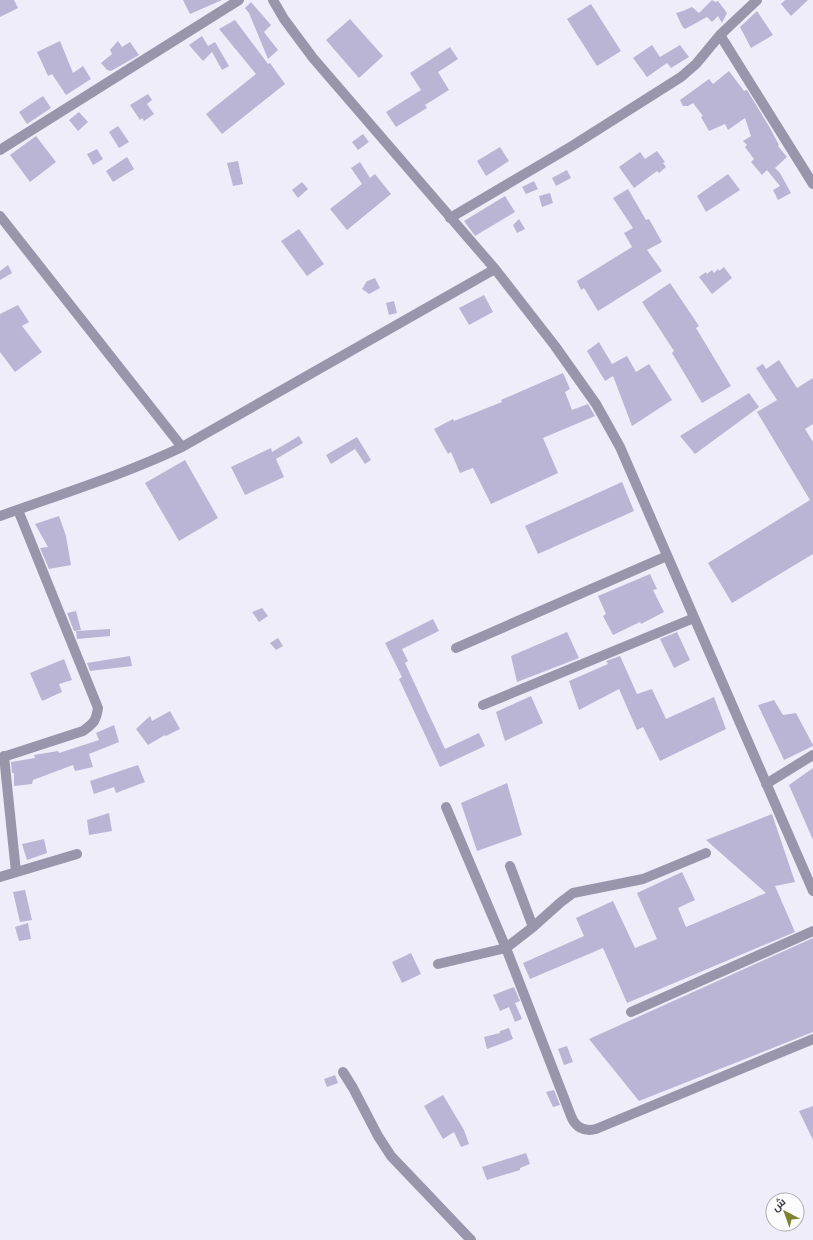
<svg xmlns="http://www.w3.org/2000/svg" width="813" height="1240" font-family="Barlow,Cairo,sans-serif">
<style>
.building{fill:#bab5d5}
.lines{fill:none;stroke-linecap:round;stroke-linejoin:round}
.minor{stroke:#9996ac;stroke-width:10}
</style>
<rect width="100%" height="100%" fill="#efedfa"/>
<path class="building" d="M0 0H14L18 8 0 17Z
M183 0H222L190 14Z
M712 0 715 2 718 1 727 13 722 23 718 16 712 22 707 17 685 29 682 26 676 13 683 11 692 7 699 13Z
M785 0H808L791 16 781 4Z
M251 2 271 25 264 32 278 50 268 59 249 13 245 8Z
M591 4 621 51 597 66 567 19Z
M757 11 773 35 751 48 740 27Z
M350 19 383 56 359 78 326 40Z
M235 20 268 64 270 63 285 84 222 134 206 114 256 74 219 29Z
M202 36 208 46 215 42 229 66 222 70 212 52 203 61 189 45Z
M60 41 73 73 83 66 91 79 66 95 52 74 48 76 37 52Z
M118 41 122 47 130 42 139 55 111 71 107 70 101 63 112 54 110 50Z
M652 45 660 57 680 45 689 57 671 68 667 63 647 77 633 58Z
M450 47 458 59 438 72 449 90 425 105 427 108 396 127 386 112 421 90 410 73Z
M729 71 744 91 747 90 770 128 779 145 778 146 787 157 775 168 780 173 791 193 778 200 773 190 780 186 767 170 762 175 751 162 754 159 745 147 747 145 743 141 751 136 745 118 728 130 725 124 709 131 701 117 703 116 693 103 688 106H683L680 100 709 79 713 84Z
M148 94 152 100 147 104 154 114 144 121 142 118 140 120 130 105Z
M43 96 51 108 27 124 19 112Z
M79 112 88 122 78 131 69 120Z
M118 126 129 142 119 148 109 132Z
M363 134 369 142 358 150 352 142Z
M36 136 56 162 30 182 10 155Z
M500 147 509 161 486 176 477 161Z
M97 149 103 159 93 165 87 154Z
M657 151 665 162 663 163 666 167 659 173 657 171 634 188 619 167 640 152 645 159Z
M127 157 134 169 113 182 106 171Z
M238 161 243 184 233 186 227 163Z
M360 162 370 178 375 174 391 194 347 230 330 209 362 184 351 168Z
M567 170 571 178 556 186 552 178Z
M728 174 740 190 706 212 697 196Z
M534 181 538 189 526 194 522 187Z
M302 182 308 189 298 198 292 190Z
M628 189 646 220 649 219 662 242 647 250 662 271 598 311 584 288 581 290 577 281 632 247 624 233 633 228 613 198Z
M550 193 553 203 542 207 539 196Z
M505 196 515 212 475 236 464 221Z
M519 219 525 229 517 233 513 225Z
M299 229 324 264 307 276 281 241Z
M8 265 12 273 0 280V271Z
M724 267 732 278 712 294 699 277 706 272 707 274 712 270 714 273 718 269 719 271Z
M375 278 380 288 369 294 362 289 367 281Z
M670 283 699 326 696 328 731 386 702 403 672 353 674 351 642 302Z
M484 295 493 312 469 325 459 308Z
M394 301 397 313 389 315 386 303Z
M18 305 29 322 22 326 42 352 15 372 0 352V314Z
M599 342 612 364 627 356 636 372 649 364 672 400 632 426 613 376 605 381 587 351Z
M779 360 797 388 813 378V424L805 429 813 442V554L732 603 708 563 810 500 757 412 777 400 756 368 763 364 766 369Z
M563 373 570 389 565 392 572 410 588 404 595 416 543 438 558 473 491 504 473 468 460 473 451 452 448 454 434 429 453 419 454 421 502 402 501 400Z
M749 393 759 407 695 454 680 436Z
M299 436 303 443 276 459 284 477 245 495 231 467 271 448 272 452Z
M357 437 371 460 365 464 355 449 331 464 326 455Z
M185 460 218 518 179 541 145 483Z
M622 482 634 511 538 554 525 526Z
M59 516 66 536 71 565 49 569 40 548 48 547 35 524Z
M650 574 657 589 653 590 664 612 641 624 640 622 613 635 603 616 606 614 598 596Z
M262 608 268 616 259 622 252 612Z
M76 611 81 630 74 631 67 613Z
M433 619 439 631 402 649 408 661 405 663 445 749 479 733 485 746 440 767 399 679 402 677 385 643Z
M110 629V636L77 639 76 631Z
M567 632 579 658 517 682 511 656Z
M677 632 690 660 674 668 660 639Z
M278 638 283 646 276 650 270 643Z
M130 656 132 666 90 671 87 663Z
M620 656 637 694 652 689 666 719 714 697 726 729 660 761 643 727 637 730 619 689 579 710 569 681 608 664 606 661Z
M64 659 72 680 59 684 62 692 42 701 30 673Z
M531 696 543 723 505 741 496 712Z
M774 700 783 715 796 713 813 745V746L784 760 758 705Z
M170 711 180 729 166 736 165 735 148 745 136 729 150 716 152 721Z
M114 725 119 742 89 754 93 767 75 771 73 765 33 780 32 784 14 786V773H12L11 762 35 758 34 755 58 751 59 753 99 740 96 733Z
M138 765 145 782 116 793 114 787 94 794 90 781Z
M813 768V840L789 785Z
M507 783 522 835 477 851 461 803Z
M109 813 112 831 89 835 87 820Z
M772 814 795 882 775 886 795 932 627 1003 603 948 530 979 523 963 584 936 576 918 613 901 635 948 657 939 637 893 682 872 695 900 678 908 686 927 766 893 706 840Z
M44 839 47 853 27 860 22 844Z
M25 890 32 920 20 922 13 892Z
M28 923 31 939 19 941 15 927Z
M813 938V1032L639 1101 589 1039Z
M411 953 421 974 402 983 392 962Z
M514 987 520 1001 515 1003 522 1019 515 1022 509 1007 500 1011 493 995Z
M509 1028 513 1039 487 1049 484 1037 500 1033V1031Z
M567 1046 573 1062 564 1065 558 1049Z
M335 1075 338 1083 327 1087 324 1079Z
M554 1090 560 1105 553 1107 546 1092Z
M443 1095 464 1130 469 1144 461 1147 454 1132 443 1139 424 1106Z
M813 1106V1140L799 1111Z
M526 1153 530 1164 520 1168V1170L487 1180 482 1167Z"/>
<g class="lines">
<path class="minor" d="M273 0 284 19 313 58 495 269 555 346 596 404 620 447 813 891
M720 35 813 184
M0 150 239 0
M0 216 182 447 495 269
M450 218 572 146 681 77 696 64 720 35 757 0
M0 516C61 494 123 475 182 447
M456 648 667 556
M483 705 694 618
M4 756 16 872
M0 758 83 731C94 723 96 721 98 708L18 510
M766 784 813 755
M446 807 506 948 571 1116C575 1127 584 1132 596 1129L813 1039
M510 866 533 927
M0 877 77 854
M438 964 506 948 533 927 561 902 573 893 643 879 706 853
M631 1012 813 931
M343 1072 353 1088 378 1136 391 1156 471 1240"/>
</g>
<g transform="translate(785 1212) rotate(319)"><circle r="19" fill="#fcfcfc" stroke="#afaeb4"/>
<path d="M0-3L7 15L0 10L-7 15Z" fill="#7d832d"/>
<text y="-6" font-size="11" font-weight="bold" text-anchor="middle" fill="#3b3947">ش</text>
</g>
</svg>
